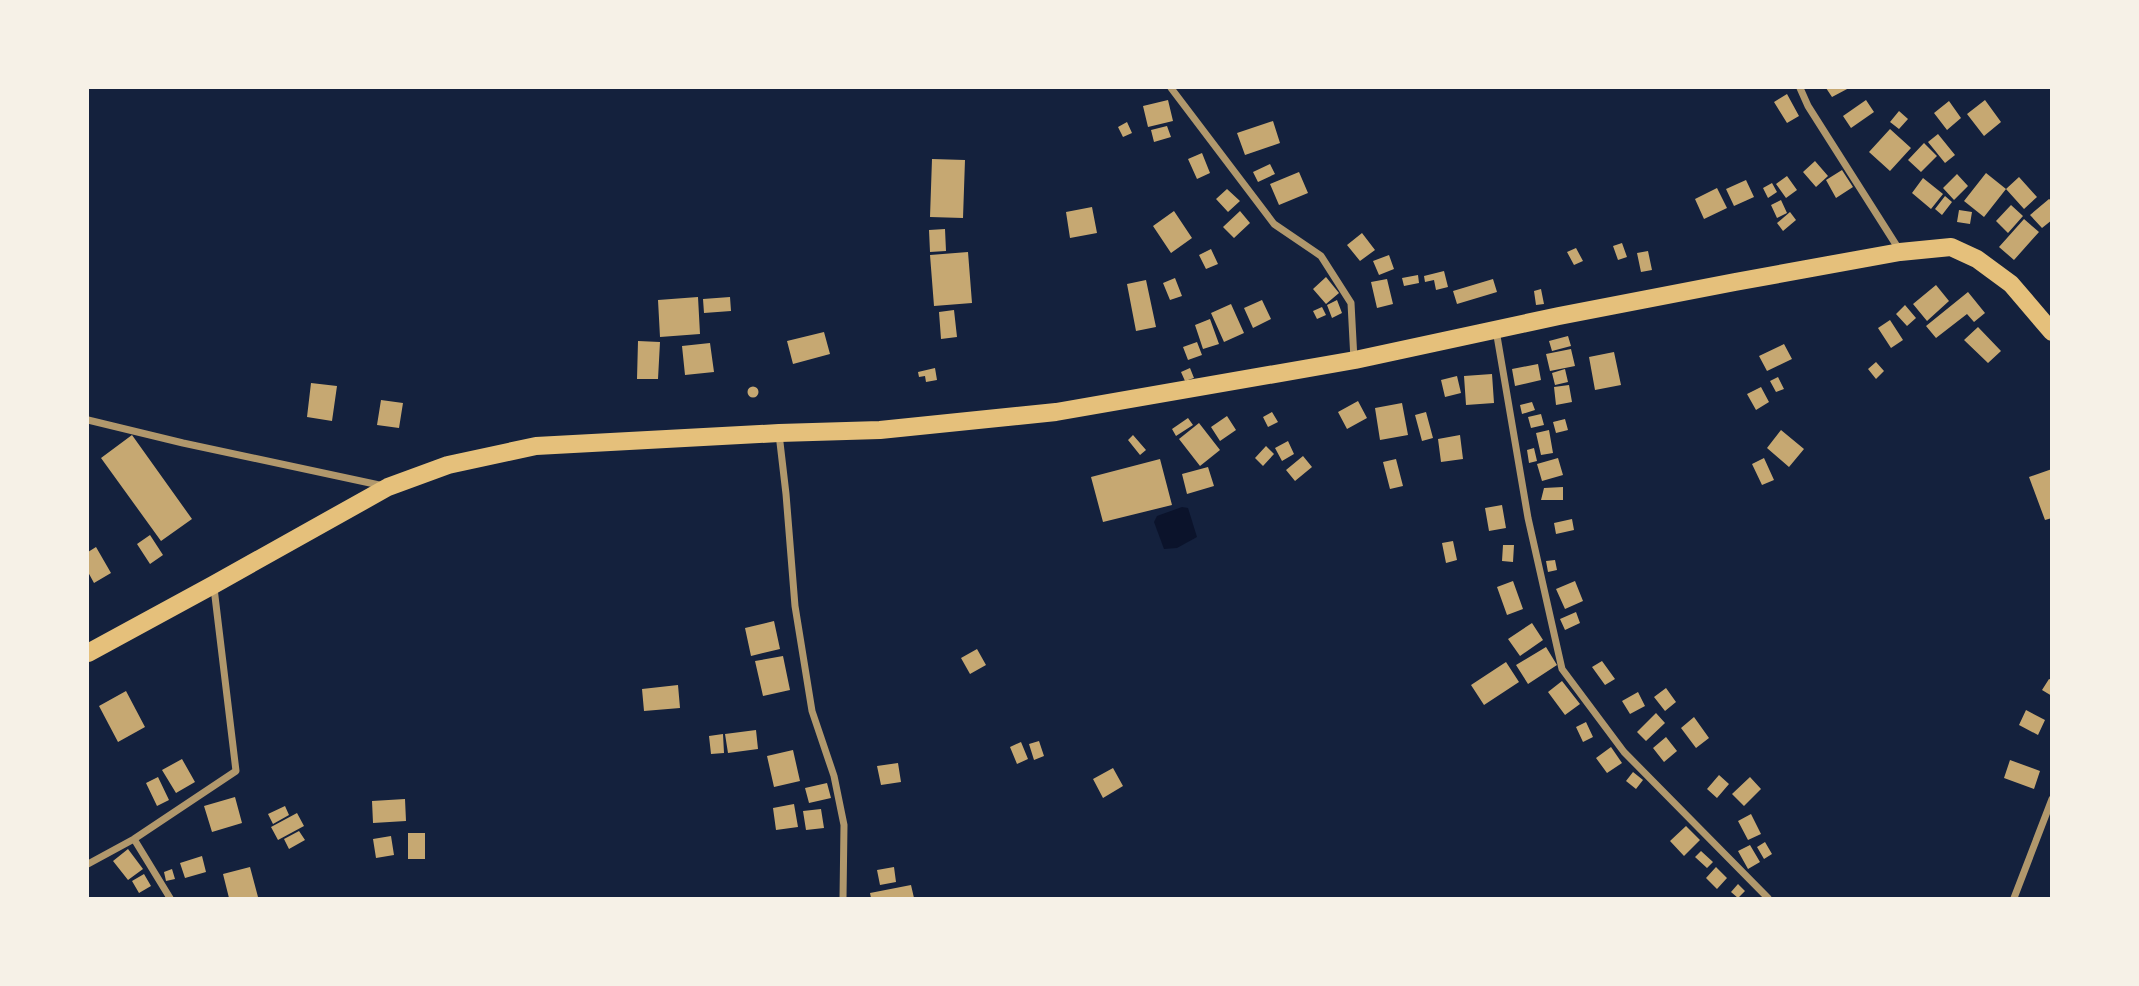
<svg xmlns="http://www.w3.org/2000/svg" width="2139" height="986" font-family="'Golos Text',sans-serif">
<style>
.water{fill:#0b132b}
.building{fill:#c6a872}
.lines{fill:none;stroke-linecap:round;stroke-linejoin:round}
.minor{stroke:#b1986c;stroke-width:7}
.primary{stroke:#e5c07b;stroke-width:18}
</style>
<rect width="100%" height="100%" fill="#14213d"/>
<path class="water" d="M1182 507 1188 508 1197 537 1177 548 1164 549 1154 522 1157 516Z"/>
<path class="building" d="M1826 88H1849L1832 97Z
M1787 94 1799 116 1787 123 1774 102Z
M1168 100 1173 121 1148 127 1143 106Z
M1866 100 1874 112 1851 128 1843 116Z
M1985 100 2001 122 1984 136 1967 114Z
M1949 101 1961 118 1947 130 1934 113Z
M1899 111 1908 119 1899 129 1890 122Z
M1273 121 1280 143 1245 155 1237 133Z
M1127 122 1132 133 1123 137 1118 127Z
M1167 126 1171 137 1154 142 1151 130Z
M1890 129 1911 148 1890 171 1869 152Z
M1938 134 1955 155 1945 163 1928 142Z
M1924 143 1937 156 1921 172 1908 160Z
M1202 153 1210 173 1197 179 1188 159Z
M932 159 965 160 963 218 930 217Z
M1815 161 1828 176 1816 187 1803 172Z
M1270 164 1275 174 1258 182 1253 172Z
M1842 170 1853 187 1836 198 1826 180Z
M1299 172 1308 193 1279 205 1270 184Z
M1986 173 2006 189 1984 217 1964 201Z
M1957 174 1968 186 1954 200 1943 188Z
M1787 176 1797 190 1786 198 1776 184Z
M2019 177 2037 197 2024 209 2006 189Z
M1923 178 1943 194 1931 209 1912 193Z
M1746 180 1754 197 1734 206 1726 189Z
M1772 183 1777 192 1768 198 1763 188Z
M1717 188 1727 208 1704 219 1695 199Z
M1227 189 1240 201 1228 212 1216 199Z
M1945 196 1952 202 1942 215 1935 209Z
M2049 199 2052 201V220L2042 228 2030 215Z
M1781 200 1787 213 1777 218 1771 205Z
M2011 205 2023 216 2008 233 1996 221Z
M1092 207 1097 233 1070 238 1066 212Z
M1959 210 1972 212 1970 224 1957 222Z
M1174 211 1192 238 1171 253 1153 226Z
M1240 211 1250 223 1234 238 1223 227Z
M1790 212 1796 220 1783 231 1777 223Z
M2024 219 2039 232 2014 260 1999 247Z
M945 229 946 251 930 252 929 230Z
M1362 233 1375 250 1360 261 1347 245Z
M1622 243 1627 257 1618 260 1613 246Z
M1576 248 1583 261 1574 265 1567 252Z
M1211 249 1218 264 1206 269 1199 255Z
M1648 251 1652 270 1641 272 1637 253Z
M968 252 972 303 934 306 930 255Z
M1389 255 1394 269 1379 275 1373 261Z
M1444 271 1448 287 1436 290 1434 280 1425 282 1424 276Z
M1418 275 1419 283 1404 286 1402 278Z
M1326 277 1339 293 1326 304 1313 289Z
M1175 278 1182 296 1170 300 1163 283Z
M1387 279 1393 304 1377 308 1371 282Z
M1493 279 1497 292 1457 304 1453 291Z
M1146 280 1156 327 1136 331 1127 284Z
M1936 285 1949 301 1927 321 1913 304Z
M1541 289 1544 304 1536 305 1534 291Z
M1968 292 1985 313 1974 322 1967 314 1936 338 1926 326Z
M698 297 700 334 660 337 658 300Z
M730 297 731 311 704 313 703 299Z
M1262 300 1271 319 1253 328 1244 308Z
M1337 300 1342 313 1332 318 1327 305Z
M1231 304 1244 333 1224 342 1211 313Z
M1905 305 1916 318 1907 326 1896 314Z
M1322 307 1326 315 1317 319 1313 311Z
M954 310 957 337 941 339 939 312Z
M1210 319 1219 344 1203 349 1195 325Z
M1890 320 1903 340 1891 348 1878 328Z
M1978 327 2001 351 1988 363 1964 340Z
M824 332 830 354 793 364 787 341Z
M1568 336 1571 346 1552 351 1549 341Z
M638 341 660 342 658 379H637Z
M1197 342 1202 355 1188 360 1183 347Z
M710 343 714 372 685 375 682 346Z
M1784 344 1792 359 1767 371 1759 356Z
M1571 349 1575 366 1550 371 1546 354Z
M1614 352 1621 385 1595 390 1589 357Z
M1876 362 1884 371 1876 379 1868 369Z
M1538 364 1541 380 1515 386 1512 369Z
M935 368 937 380 926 382 925 376 919 377 918 372Z
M1190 368 1194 378 1185 381 1181 372Z
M1565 369 1568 382 1555 385 1552 373Z
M1492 374 1494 403 1466 405 1464 376Z
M1457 376 1461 393 1445 397 1441 380Z
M1778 377 1784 389 1776 392 1770 381Z
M311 383 337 386 332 421 307 417Z
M1569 385 1572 402 1556 405 1554 387Z
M747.5 392a5.5 5.5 0 1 1 11 0a5.5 5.5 0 1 1-11 0Z
M1761 387 1769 402 1756 410 1747 394Z
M381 400 403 403 399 428 377 425Z
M1358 401 1367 418 1347 429 1338 412Z
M1532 402 1535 410 1522 414 1520 405Z
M1402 403 1408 435 1380 440 1375 408Z
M1272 412 1278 422 1268 427 1263 417Z
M1426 412 1433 438 1422 441 1415 415Z
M1541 414 1544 425 1531 428 1528 417Z
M1227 416 1236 430 1220 441 1211 427Z
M1188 418 1193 425 1176 436 1172 429Z
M1565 419 1568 430 1556 433 1553 422Z
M1199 423 1220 450 1200 466 1179 439Z
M1549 430 1553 453 1541 455 1536 433Z
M1781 430 1804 449 1789 467 1767 448Z
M132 435 192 519 161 541 101 458Z
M1133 435 1146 450 1140 455 1128 440Z
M1460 435 1463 459 1441 462 1438 439Z
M1288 441 1294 454 1282 461 1275 448Z
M1266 446 1274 454 1263 466 1255 458Z
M1534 448 1537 461 1529 463 1527 450Z
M1303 456 1312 467 1295 481 1286 470Z
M1558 458 1563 475 1542 481 1537 464Z
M1764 458 1774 480 1762 485 1752 464Z
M1160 459 1172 505 1103 522 1091 477Z
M1396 459 1403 486 1390 489 1383 462Z
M1208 467 1214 486 1187 494 1182 474Z
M2052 469V518L2045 520 2029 477Z
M1563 487V500H1541L1544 488Z
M1502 505 1506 528 1489 531 1485 508Z
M1572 519 1574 530 1556 534 1554 523Z
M150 535 163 555 150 564 137 544Z
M1453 541 1457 560 1446 563 1442 543Z
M1503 545H1514L1513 562 1502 561Z
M96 547 111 573 94 583 88 572V552Z
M1555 560 1557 570 1548 572 1546 561Z
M1513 581 1523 609 1507 615 1497 587Z
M1575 581 1583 601 1565 609 1556 589Z
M1576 612 1580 623 1565 630 1560 619Z
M774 621 780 649 751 656 745 628Z
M1532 623 1543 640 1520 656 1508 639Z
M1546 647 1557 665 1528 684 1516 665Z
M977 649 986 665 970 674 961 658Z
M783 656 790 690 763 696 755 661Z
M1602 661 1615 679 1605 685 1592 667Z
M1506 662 1519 682 1484 705 1471 685Z
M2049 679 2052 680V696L2042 690Z
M1562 681 1580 704 1565 715 1548 692Z
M678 685 680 708 644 711 642 689Z
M1666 688 1676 702 1665 711 1654 697Z
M126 691 145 727 118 742 99 706Z
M1638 692 1645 706 1630 714 1622 701Z
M2026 710 2045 720 2038 735 2019 725Z
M1656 713 1665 723 1646 741 1637 732Z
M1694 717 1709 738 1696 748 1681 728Z
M1586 722 1593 737 1583 742 1576 727Z
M756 730 758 749 728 753 725 734Z
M723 734 724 753 711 754 709 736Z
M1666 737 1677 751 1664 762 1653 748Z
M1039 741 1044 756 1034 760 1029 744Z
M1021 742 1028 759 1017 764 1010 747Z
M1611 747 1622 763 1607 773 1596 758Z
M793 750 800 781 774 787 767 756Z
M182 759 195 782 176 793 162 770Z
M2010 760 2040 771 2034 789 2004 778Z
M898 763 901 782 881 785 877 766Z
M1113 768 1123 786 1103 798 1093 779Z
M1633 772 1643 780 1636 789 1626 781Z
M1719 775 1729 784 1717 798 1707 789Z
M158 777 169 800 157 806 146 783Z
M1750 777 1761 789 1744 806 1732 794Z
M827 783 831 798 809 803 805 788Z
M235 797 242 823 212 832 204 806Z
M405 799 406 821 373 823 372 801Z
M794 804 798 827 776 830 773 808Z
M285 806 289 815 273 824 268 814Z
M821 809 824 828 806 830 803 811Z
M297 813 304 826 278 840 271 827Z
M1751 814 1761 834 1748 840 1738 821Z
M1686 826 1700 840 1684 856 1670 841Z
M299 831 305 840 289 849 284 839Z
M408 833H425V859H408Z
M391 836 394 855 376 858 373 839Z
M1765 842 1772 854 1764 859 1757 847Z
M1750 845 1760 862 1748 869 1738 851Z
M128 849 143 869 128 880 113 861Z
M1701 851 1713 862 1707 868 1695 857Z
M202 856 206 872 185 878 180 863Z
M250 867 258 897 229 898 223 874Z
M894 867 896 882 880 885 877 870Z
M1716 867 1727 878 1717 889 1706 878Z
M172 869 175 879 166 881 164 872Z
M144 874 151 886 139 893 132 881Z
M1738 884 1745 891 1738 898 1731 892Z
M911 885 914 898H871L870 893Z"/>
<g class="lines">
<path class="minor" d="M1171 88 1274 224 1321 256 1351 303 1354 360
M1800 88 1808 106 1900 251
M1496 330 1528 518 1562 669 1624 752 1768 898
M88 420 183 443 384 486
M779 434 786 494 795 606 812 711 834 776 844 825 843 898
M134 839 170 898
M88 864 134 839 236 771 214 588
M2014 898 2052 799"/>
<path class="primary" d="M88 653 213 585 388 487 448 465 536 446 779 433 880 430 1056 412 1355 360 1559 316 1735 282 1900 252 1951 247 1977 259 2011 284 2052 332"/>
</g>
<rect width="2139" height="986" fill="none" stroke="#f6f1e7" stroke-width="178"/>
</svg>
